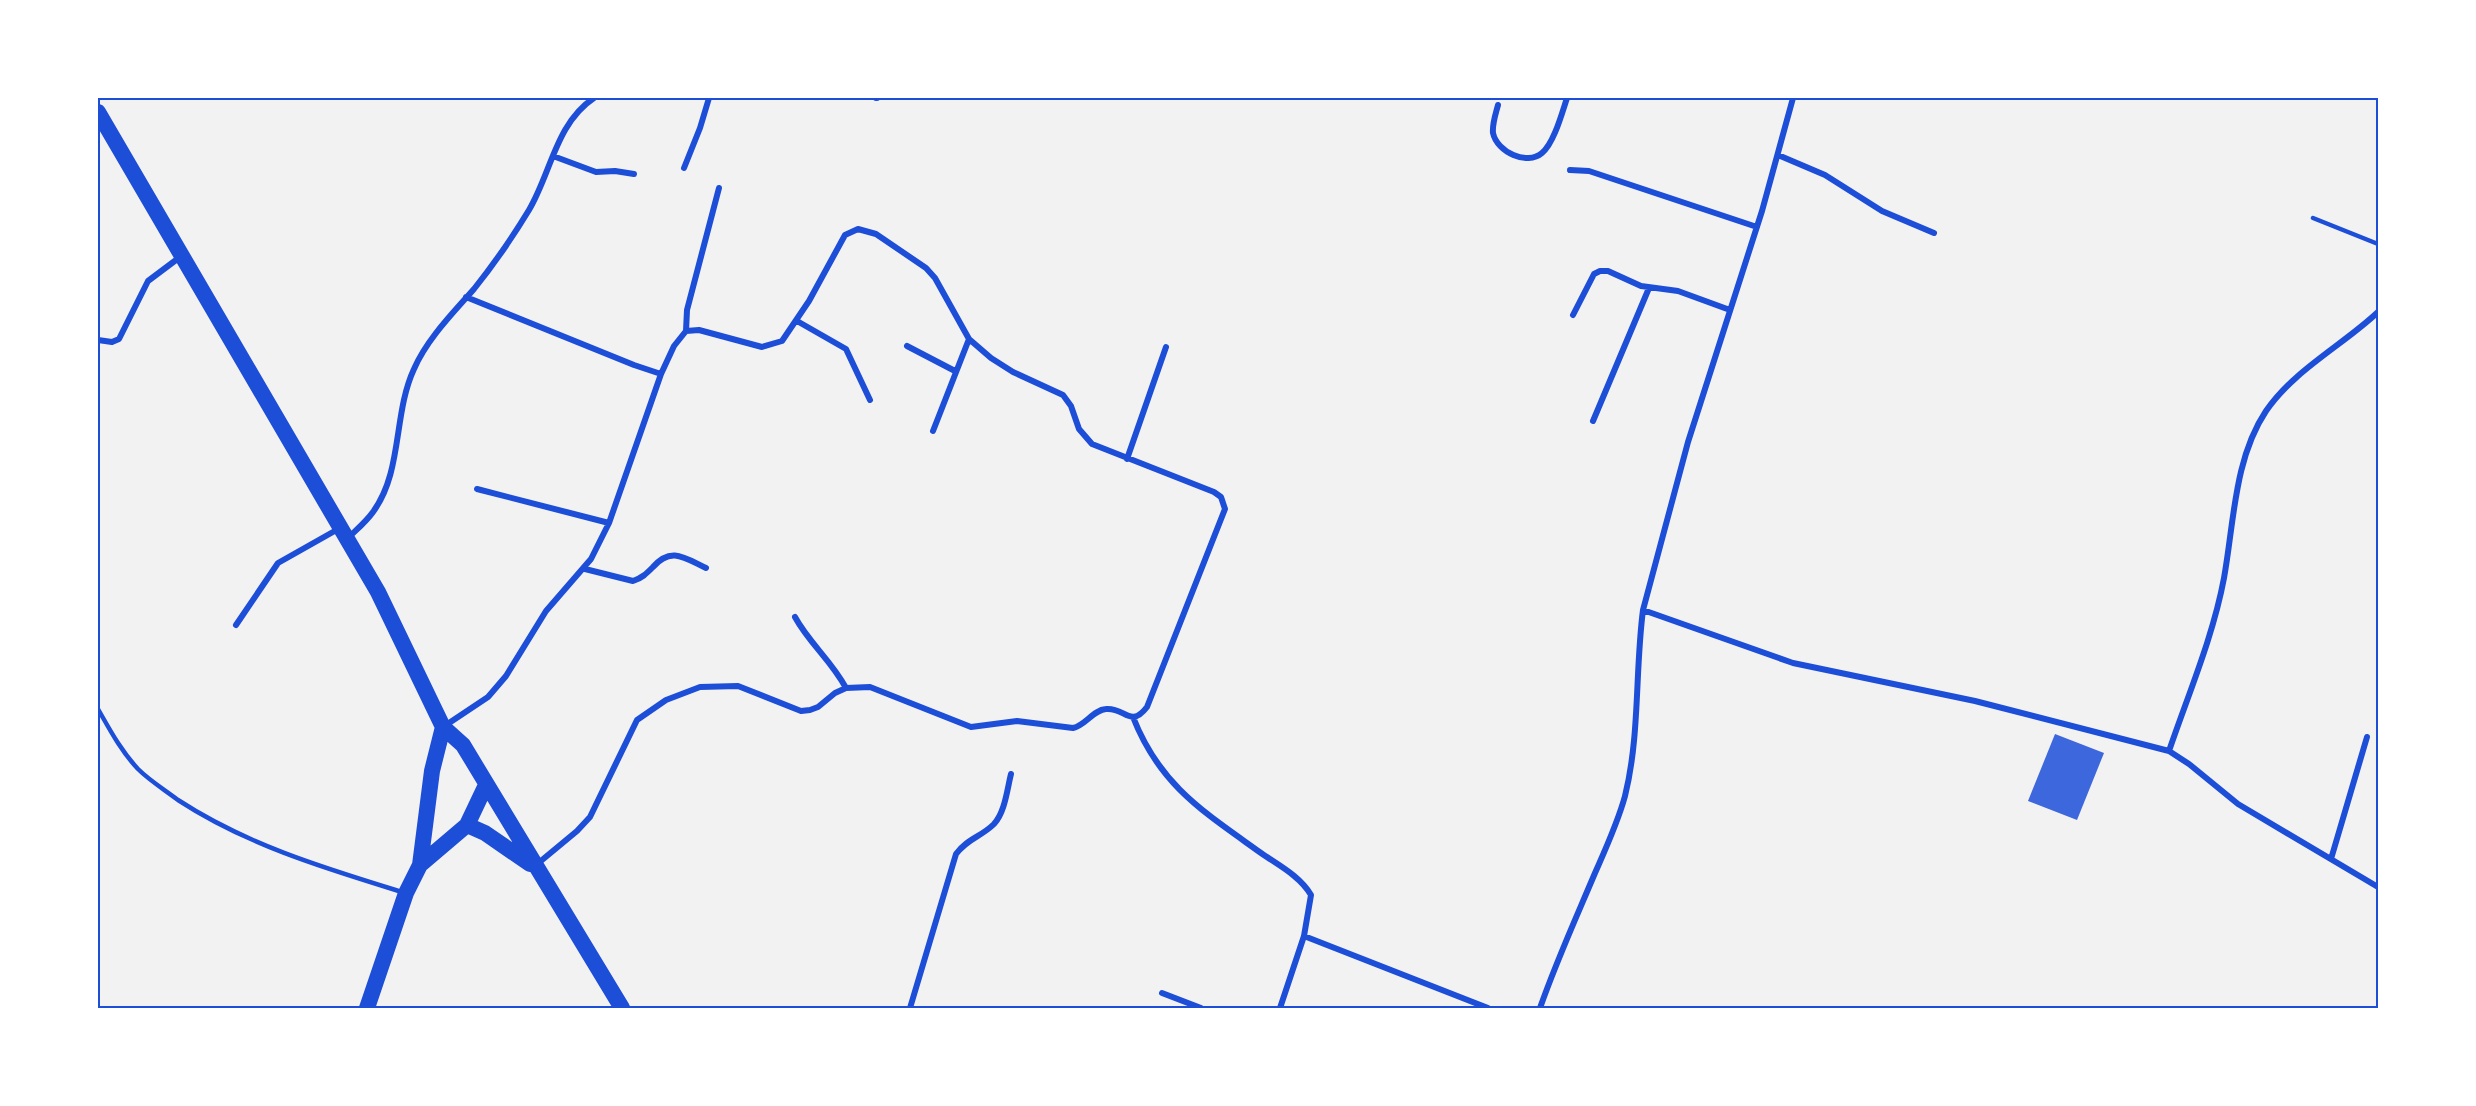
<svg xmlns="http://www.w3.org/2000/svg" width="2476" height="1106" font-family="'Alegreya Sans',sans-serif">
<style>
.building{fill:#3d67dc}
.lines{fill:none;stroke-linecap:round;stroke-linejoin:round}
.service{stroke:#1d4ed8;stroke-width:4.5}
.minor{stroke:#1d4ed8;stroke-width:6}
.trunk{stroke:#1d4ed8;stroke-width:16}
.neatline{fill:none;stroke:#1d4ed8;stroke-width:2}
</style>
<rect width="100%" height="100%" fill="#f2f2f2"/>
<path class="building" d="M2055 734 2104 753 2077 820 2028 801Z"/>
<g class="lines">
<path class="service" d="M2313 218 2378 244
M98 709C110 730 121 751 138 769 150 781 165 790 178 800 247 845 324 868 402 892"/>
<path class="minor" d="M876 98H877
M1498 105C1496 113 1492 124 1493 133 1497 152 1527 166 1542 153 1554 143 1562 113 1567 98
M1778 155 1825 175 1882 211 1934 233
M553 156 596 172 615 171 634 174
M684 168 700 128 709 98
M1570 170 1589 171 1757 227
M466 297 634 365 661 374
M1573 315 1594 274 1600 271H1608L1641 286 1678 291 1730 310
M797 321 846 349 870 400
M686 331 687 310 719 188
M98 340 112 342 119 339 148 281 180 257
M907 346 955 371
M1593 421 1649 288
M933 431 969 339
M1127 459 1166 347
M477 489 609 523
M347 539C356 530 366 522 373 512 403 471 393 414 414 369 427 339 453 313 474 289 494 264 512 238 529 210 551 173 556 123 594 98
M585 569 633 581C642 578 646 574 653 567 671 546 685 558 706 568
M1643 610 1793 663 1975 701 2169 751 2189 764 2238 804 2378 887
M795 617C809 643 831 660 846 688
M236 625 278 563 340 528
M1133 717C1160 786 1204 812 1261 853 1278 865 1300 876 1311 895L1304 936 1280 1008
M443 727 488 697 506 676 546 611 591 559 609 523 661 374 674 346 686 331 699 330 762 347 782 341 809 301 845 235 858 229 876 234 926 268 935 278 969 339 991 358 1013 372 1063 395 1071 406 1079 429 1092 444 1214 492 1221 497 1225 509 1147 707C1130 729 1125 707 1106 709 1093 710 1086 725 1073 728L1017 721 971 727 870 687 846 688 835 693 818 707 810 710 801 711 738 686 700 687 666 700 637 720 590 817 577 831 536 865
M2169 751C2188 695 2213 637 2224 578 2234 523 2234 459 2266 411 2294 370 2343 345 2378 312
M2331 859 2367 737
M1304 936 1488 1008
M1162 993 1201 1008
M910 1008 956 854C968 838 981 837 994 824 1005 812 1007 790 1011 774
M1540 1008C1556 962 1576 918 1595 873 1606 848 1618 822 1625 796 1640 736 1635 671 1643 610L1688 442 1762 211 1793 98"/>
<path class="trunk" d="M98 112 378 592 443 727 463 745 622 1008
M467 825 485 833 530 864
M420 865 467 825 486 785
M367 1008 406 893 420 865 432 771 443 727"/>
</g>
<rect width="2476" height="1106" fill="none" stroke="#ffffff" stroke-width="198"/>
<rect x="99" y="99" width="2278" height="908" class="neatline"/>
</svg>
